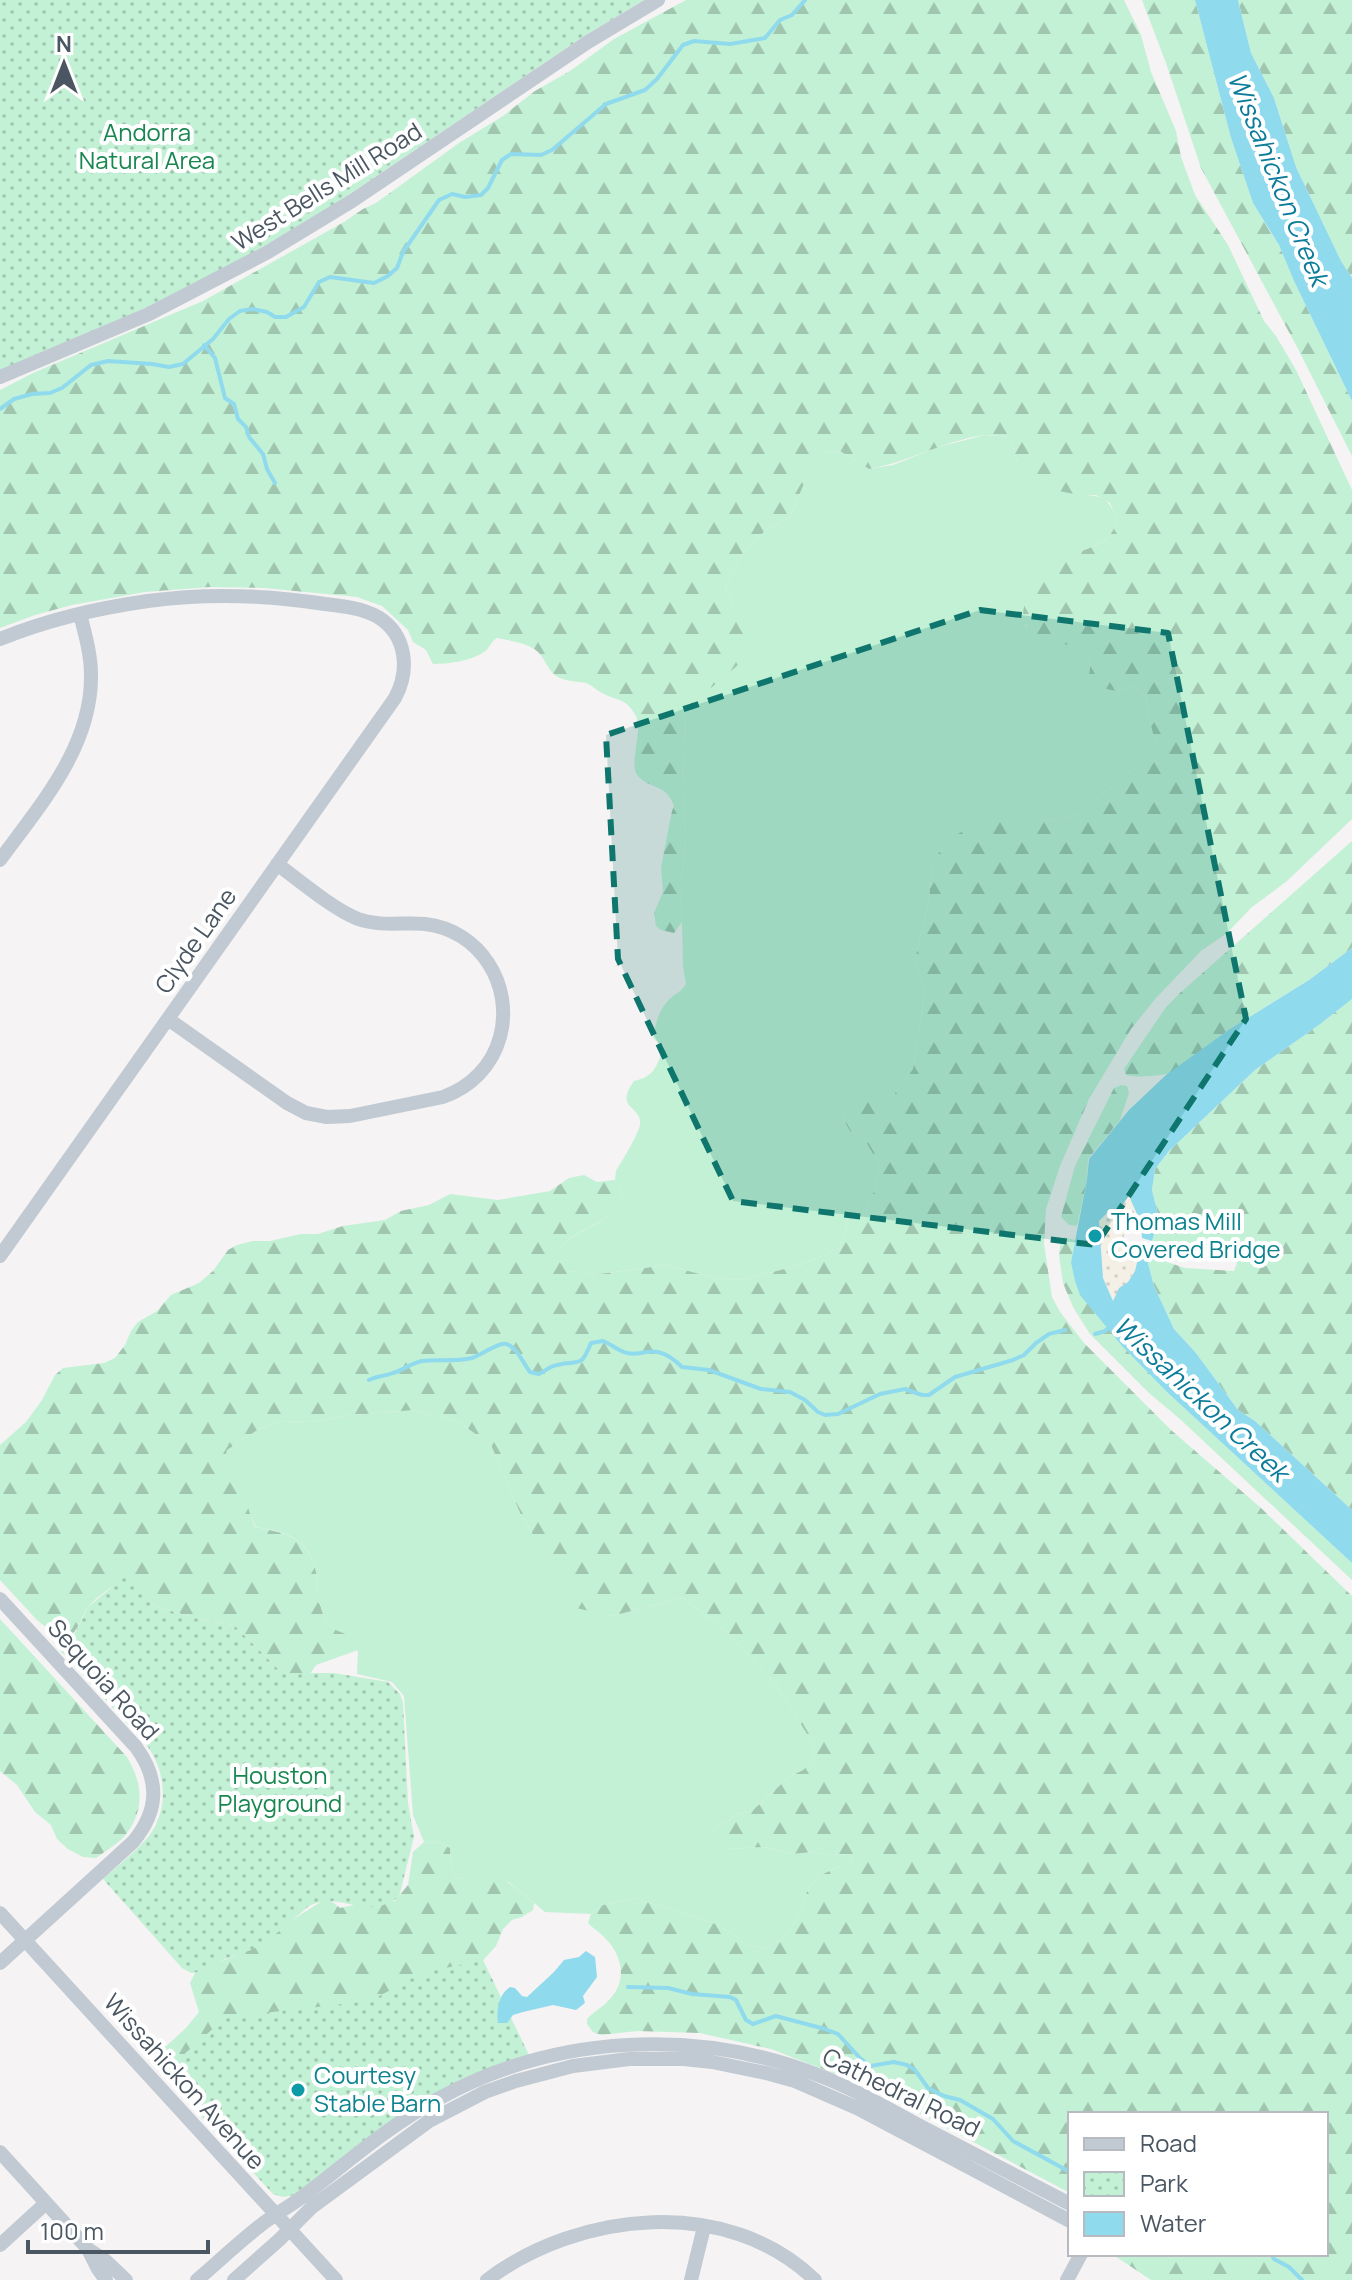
<svg xmlns="http://www.w3.org/2000/svg" width="1352" height="2280" font-family="Manrope,sans-serif">
<style>
.grass{fill:#c3f1d5}
.forest{fill:url(#forest-firs)}
.sand{fill:url(#sand-dots)}
.park{fill:url(#park-dots)}
.water{fill:#90daee}
.lines{fill:none;stroke-linecap:round;stroke-linejoin:round}
.stream{stroke:#90daee;stroke-width:4}
.minor{stroke:#c1cad2;stroke-width:14}
.marked{fill:#0f766e;fill-opacity:0.2;stroke:#0f766e;stroke-width:6;stroke-dasharray:16 10;stroke-linejoin:round}
.culture-dot{fill:#0f9aa8;stroke:#fff;stroke-width:3}
.labels{text-anchor:middle;stroke-width:8;stroke-linejoin:round;paint-order:stroke}
.park-label{font-size:24px;fill:#17864f;stroke:#fff}
.street-label{font-size:24px;fill:#4a5661;stroke:#fff}
.culture-label{font-size:24px;fill:#0d838f;stroke:#fff;text-anchor:start}
.water-label{font-size:26px;font-style:italic;fill:#0c7c9b;stroke:#fff}
</style>
<defs>
<pattern id="forest-firs" width="22" height="20" patternUnits="userSpaceOnUse" patternTransform="scale(2)"><rect width="22" height="20" fill="#c3f1d5"/><path d="M5 1l3.5 6h-7zM16 11l3.5 6h-7z" fill="#a0c6b0"/></pattern>
<pattern id="sand-dots" width="8" height="8" patternUnits="userSpaceOnUse" patternTransform="scale(2)"><rect width="8" height="8" fill="#f5f0e5"/><path d="M2 2h.1M6 6h.1" fill="none" stroke="#d4d0c7" stroke-width="1.8" stroke-linecap="round"/></pattern>
<pattern id="park-dots" width="8" height="8" patternUnits="userSpaceOnUse" patternTransform="scale(2)"><rect width="8" height="8" fill="#c3f1d5"/><path d="M2 2h.1M6 6h.1" fill="none" stroke="#a0c6b0" stroke-width="1.8" stroke-linecap="round"/></pattern>
</defs>
<rect width="100%" height="100%" fill="#f5f3f3"/>
<path class="grass" d="M985 435 1010 437 1017 461 1084 496C1105 494 1110 502 1117 520L1111 535 1102 542 1072 556 1025 625C1047 649 1066 637 1083 650 1086 653 1088 657 1091 660L1089 675 1117 691 1133 687 1146 696 1149 719 1156 744 1137 766 1077 815 1050 821 1028 817 933 861 929 898 915 960 925 991 913 1069 893 1096 848 1105 843 1119 850 1131 865 1140 880 1166 874 1191 866 1212 848 1219 840 1248 803 1264 742 1280 714 1278 667 1265 598 1274 568 1271 556 1260C562 1234 591 1230 609 1216 615 1211 619 1200 623 1193L615 1180 616 1171C622 1161 638 1135 640 1125 643 1105 613 1110 634 1081 656 1076 656 1066 664 1047L653 1038C656 1022 659 1008 672 997 678 992 682 991 686 984L683 966 681 882 686 841 683 792 685 710 712 686 734 607 725 587 745 549 764 532 790 517 806 479 822 452 840 451 869 469 893 465 938 447Z
M415 1410 460 1423 491 1445 521 1515 576 1607 612 1616 683 1598 725 1630 776 1685 814 1745 815 1759 803 1770 789 1777 752 1811 738 1814 711 1832 727 1849 764 1847 792 1854 813 1852 828 1855 851 1854 852 1860 819 1876 809 1886 797 1920 781 1939 763 1949 744 1943 719 1925 634 1898 603 1905 591 1914 545 1912 509 1882 456 1878 451 1867 450 1848 440 1843 424 1842 413 1815 404 1696 392 1682 357 1674 358 1650 353 1638C346 1634 336 1631 330 1626 325 1621 321 1610 320 1603 317 1595 318 1587 317 1578 312 1539 290 1533 256 1527L225 1459 227 1450 259 1429 281 1421 308 1422 353 1415Z"/>
<path class="forest" d="M686 0H1124L1141 35 1151 72 1176 131 1181 157 1195 195 1228 245 1264 321 1276 336 1296 370 1352 490V819L1287 881 1252 907 1227 933 1201 951 1156 998 1131 1029 1089 1099 1060 1166 1046 1209 1044 1244 1052 1297 1060 1312 1084 1343 1171 1430 1261 1508 1352 1596V2280H1151L1112 2254H1326V2114H1070V2193L869 2087 771 2049 700 2033 637 2031 601 2035 593 2032 587 2024V2019C593 2012 600 2009 607 2002 629 1982 623 1954 602 1935 597 1930 592 1928 588 1923L591 1914 603 1905 634 1898 719 1925 744 1943 763 1949 781 1939 797 1920 809 1886 819 1876 852 1860 851 1854 828 1855 813 1852 792 1854 764 1847 727 1849 710 1840 711 1832 738 1814 752 1811 789 1777 803 1770 815 1759 814 1745 776 1685 725 1630 683 1598 612 1616 576 1608 521 1515 491 1445 460 1423 415 1410 353 1415 308 1422 281 1421 259 1429 227 1450 225 1459 233 1467 255 1527C286 1533 309 1537 316 1572 318 1582 317 1593 320 1603 321 1610 325 1621 330 1626 336 1631 346 1634 353 1637L358 1650 316 1665 310 1674 286 1673 279 1670 234 1625 206 1621 157 1607 124 1578C113 1587 98 1595 89 1606 79 1618 79 1637 61 1639L37 1620 0 1580V1445L26 1422 42 1400 55 1375 63 1368 104 1363 115 1358 125 1345 131 1331 138 1322 157 1311 171 1295 199 1283 213 1271 228 1250 237 1245 253 1241H270L301 1234H318L343 1226 385 1220 401 1211 429 1205 450 1194 498 1200 550 1191 569 1178 584 1175 597 1182 615 1180 623 1193C619 1200 616 1211 610 1215 591 1230 562 1233 557 1260L569 1271 599 1274 667 1265 714 1278 742 1280 803 1264 840 1248 848 1219 866 1212 874 1191 880 1166 865 1140 850 1131 843 1119 848 1104 893 1096 913 1069 925 991 915 960 929 898 933 861 949 839 972 826 1002 818 1028 817 1050 821 1077 815 1137 766 1156 744 1149 719 1146 696 1133 687 1117 691 1095 687 1089 675 1091 660C1087 656 1084 650 1078 648 1061 641 1039 645 1028 628 1009 601 1051 568 1071 556 1082 550 1095 547 1105 540 1112 535 1114 528 1117 520L1110 503 1096 495 1084 496 1059 491 1033 476 1017 461 1010 437C1002 436 993 435 985 435 945 440 909 462 869 469L840 451 823 452 806 479 790 517 764 532 745 549 725 587 734 607 759 629 745 659 685 710 683 792 686 841 681 882 682 922 674 933 661 930 656 926 654 913 663 892 661 867 672 811 674 806C666 783 650 790 638 776 628 765 643 733 636 716 626 697 616 701 602 693 596 690 592 685 586 683 576 681 566 682 556 676 547 669 545 659 538 652 528 642 510 641 497 638 490 642 490 648 484 652 471 661 448 664 433 664L426 650 413 642 408 630 382 606 357 597 264 588 210 587 145 592 72 605 35 615 0 628V390L33 373 203 301 344 222 363 209 376 203 459 143 503 116 535 91 570 71 614 39Z
M1142 0H1195L1231 138 1253 203 1279 245 1294 281 1352 401V456L1297 347 1201 168 1166 63Z
M1238 0H1352V278L1341 261 1296 167 1274 98 1251 53Z
M1352 841V948L1309 980 1230 1029 1173 1072C1164 1076 1135 1078 1126 1075L1124 1069 1166 1007 1180 993Z
M1352 999V1510L1255 1421 1238 1410 1196 1353 1174 1329 1154 1286 1148 1263 1149 1256 1185 1268 1234 1271 1237 1263 1228 1257 1152 1241 1159 1219 1152 1190 1155 1169 1170 1150 1255 1070 1319 1025Z
M1121 1085 1127 1086 1129 1093 1120 1120 1088 1159 1087 1180 1077 1226 1069 1225 1061 1217 1075 1166 1114 1088Z
M1064 1237 1075 1240 1071 1262 1168 1393 1352 1563V1580L1181 1420 1149 1393 1090 1334 1073 1307 1063 1283 1059 1255 1061 1240Z
M0 1619 127 1757C144 1785 145 1814 122 1839 114 1846 104 1852 96 1858L83 1857 68 1849 57 1839 51 1825 35 1812 17 1785 0 1771Z
M424 1842 440 1843 450 1848 451 1867 456 1878 469 1879C491 1862 517 1889 534 1903L533 1910 522 1917 512 1920 503 1929 496 1946 478 1966 181 2078 165 2064 163 2049 186 2028 199 2012 190 1983 196 1971 237 1955 327 1898 340 1908 363 1903 395 1901 408 1885 413 1852Z"/>
<path class="sand" d="M1129 1195 1141 1223 1126 1229 1121 1247 1139 1254 1135 1271 1113 1302 1103 1278 1099 1221 1109 1211 1118 1210Z"/>
<path class="park" d="M0 0H644L580 39 314 218 195 285 130 315 0 371Z
M124 1577 157 1607 206 1621 234 1625 279 1670 286 1673H334L388 1682 400 1694 403 1703 408 1803 414 1837 399 1897C364 1922 339 1889 309 1906L265 1943 251 1950 225 1959 203 1971 191 1973 182 1968 103 1879C118 1865 136 1852 149 1836 170 1808 166 1769 145 1743L58 1648 75 1633 88 1607Z
M483 1960 529 2055 463 2079 430 2096 295 2195 283 2197 273 2194 162 2074 226 2017 370 2001 422 1973Z"/>
<path class="water" d="M1195 0H1238L1251 53 1274 98 1296 167 1341 261 1352 278V401L1294 281 1279 245 1253 203 1231 138Z
M1352 948V999L1319 1025 1255 1070 1169 1151 1155 1169 1152 1190 1159 1219 1152 1241 1142 1238 1141 1223 1129 1196 1118 1210 1109 1211 1099 1221 1103 1278 1113 1301 1119 1288 1128 1282 1135 1271 1139 1254 1149 1256 1148 1263 1154 1286 1174 1329 1196 1353 1238 1410 1255 1421 1352 1510V1563L1168 1393 1123 1347 1080 1295 1075 1281 1071 1262 1087 1180 1089 1159 1129 1110 1166 1075 1230 1029 1309 980Z
M586 1951 595 1957 597 1977 583 1996 585 2003 576 2010 553 2005 523 2012 513 2015 507 2023H498C496 2010 499 1994 510 1987L515 1988 522 1996 527 1997 554 1972 564 1960 579 1957Z"/>
<g class="lines">
<path class="stream" d="M204 345 215 358 225 398 234 404 238 419 246 427 249 437 263 454 267 469 275 483
M0 409 14 399 32 394 50 393 62 388 91 365 108 361 152 364 169 367 183 364 213 339 229 319 240 311 252 309 267 312 275 317H286L304 307 319 282 330 277 374 283 388 276 397 268 403 252 439 200 452 194 465 197 481 195 488 188 502 160 511 154 541 155 552 150 606 104 645 90 657 79 683 45 694 41 730 44 765 38 780 20 792 15 805 0
M1095 1334 1105 1331 1110 1326
M369 1380C377 1376 385 1376 393 1373 403 1370 412 1363 422 1361 439 1359 455 1362 472 1358 481 1355 499 1342 506 1344 517 1347 523 1363 530 1372L539 1374C545 1371 550 1366 557 1365 580 1359 580 1370 591 1343L603 1341C611 1344 618 1351 627 1353 635 1355 639 1353 647 1352 661 1349 673 1358 682 1367L709 1370 761 1389 790 1392 805 1400 818 1412 825 1415 838 1414 880 1394 905 1389 922 1395H929L955 1377 1013 1360 1024 1355 1036 1343 1049 1334 1065 1330
M628 1987 668 1988 692 1994 730 1997 736 2000 746 2020 753 2024 776 2016 825 2029 838 2034 860 2058 870 2066 894 2062 907 2065 915 2070 928 2088 944 2096 960 2100 993 2119 1013 2141 1070 2172
M1271 2254 1274 2259 1289 2267 1302 2280"/>
<path class="minor" d="M0 377 149 314 268 252 352 201 588 42 658 0
M0 639C47 620 98 608 148 601 206 593 267 595 325 604 342 606 362 608 378 617 407 635 410 670 395 698L0 1256
M0 860C40 805 92 747 91 675 91 654 85 634 80 614
M168 1019 287 1103 306 1113 327 1117 350 1116 443 1097C471 1087 492 1066 500 1037 514 985 480 930 425 924 403 922 381 927 358 919 333 909 300 881 277 864
M0 1599 136 1747C160 1780 159 1811 133 1842L0 1963
M0 1913 336 2280
M0 2152 88 2249 106 2261 126 2280
M0 2245 46 2203
M88 2249 98 2269 106 2280
M197 2280C218 2262 239 2242 261 2225 275 2214 291 2206 306 2194 349 2161 390 2125 438 2099 555 2034 699 2027 823 2077 857 2090 888 2109 920 2126 970 2152 1020 2178 1070 2204
M234 2280 279 2240 312 2207 429 2121 485 2092 516 2081 573 2066 629 2059H684L712 2062 766 2073 795 2081 857 2108 1070 2221
M487 2280C579 2211 727 2195 815 2280
M691 2280 704 2227
M1067 2280 1081 2254"/>
</g>
<path class="marked" d="M980 610 1168 633 1246 1019 1096 1245 733 1201 618 959 606 735Z"/>
<g class="culture-dot">
<circle cx="1095" cy="1236" r="8"/>
<circle cx="298" cy="2090" r="8"/>
</g>
<g class="labels">
<g class="park-label">
<text x="147" y="141">Andorra<tspan x="147" dy="28">Natural Area</tspan></text>
<text x="280" y="1784">Houston<tspan x="280" dy="28">Playground</tspan></text>
</g>
<g class="street-label">
<text transform="translate(327 187) rotate(-32)" y="8">West Bells Mill Road</text>
<text transform="translate(196 941) rotate(-55)" y="8">Clyde Lane</text>
<text transform="translate(103 1680) rotate(48)" y="8">Sequoia Road</text>
<text transform="translate(184 2082) rotate(48)" y="8">Wissahickon Avenue</text>
<text transform="translate(901 2093) rotate(26)" y="8">Cathedral Road</text>
</g>
<g class="culture-label">
<text x="1111" y="1230">Thomas Mill<tspan x="1111" dy="28">Covered Bridge</tspan></text>
<text x="314" y="2084">Courtesy<tspan x="314" dy="28">Stable Barn</tspan></text>
</g>
<g class="water-label">
<text transform="translate(1278 179) rotate(68)" y="9">Wissahickon Creek</text>
<text transform="translate(1201 1399) rotate(43)" y="9">Wissahickon Creek</text>
</g>
</g>
<rect x="1068" y="2112" width="260" height="144" fill="#ffffff" stroke="#b7bbc0" stroke-width="2"/>
<rect x="1084" y="2138" width="40" height="12" fill="#c1cad2" stroke="#b7bbc0" stroke-width="2"/>
<text x="1140" y="2152" font-size="24" fill="#4a5661">Road</text>
<rect x="1084" y="2172" width="40" height="24" fill="url(#park-dots)" stroke="#b7bbc0" stroke-width="2"/>
<text x="1140" y="2192" font-size="24" fill="#4a5661">Park</text>
<rect x="1084" y="2212" width="40" height="24" fill="#90daee" stroke="#b7bbc0" stroke-width="2"/>
<text x="1140" y="2232" font-size="24" fill="#4a5661">Water</text>
<g transform="translate(64 64)" stroke="#ffffff" stroke-width="6" paint-order="stroke">
<path d="M0-6L14 30L0 20L-14 30Z" fill="#4a5661"/>
<text y="-12" font-size="22" font-weight="bold" text-anchor="middle" fill="#4a5661">N</text>
</g>
<path d="M28 2240v12h180v-12" fill="none" stroke="#4a5661" stroke-width="4"/>
<text x="40" y="2240" font-size="24" fill="#4a5661" stroke="#ffffff" stroke-width="6" paint-order="stroke">100 m</text>
</svg>
